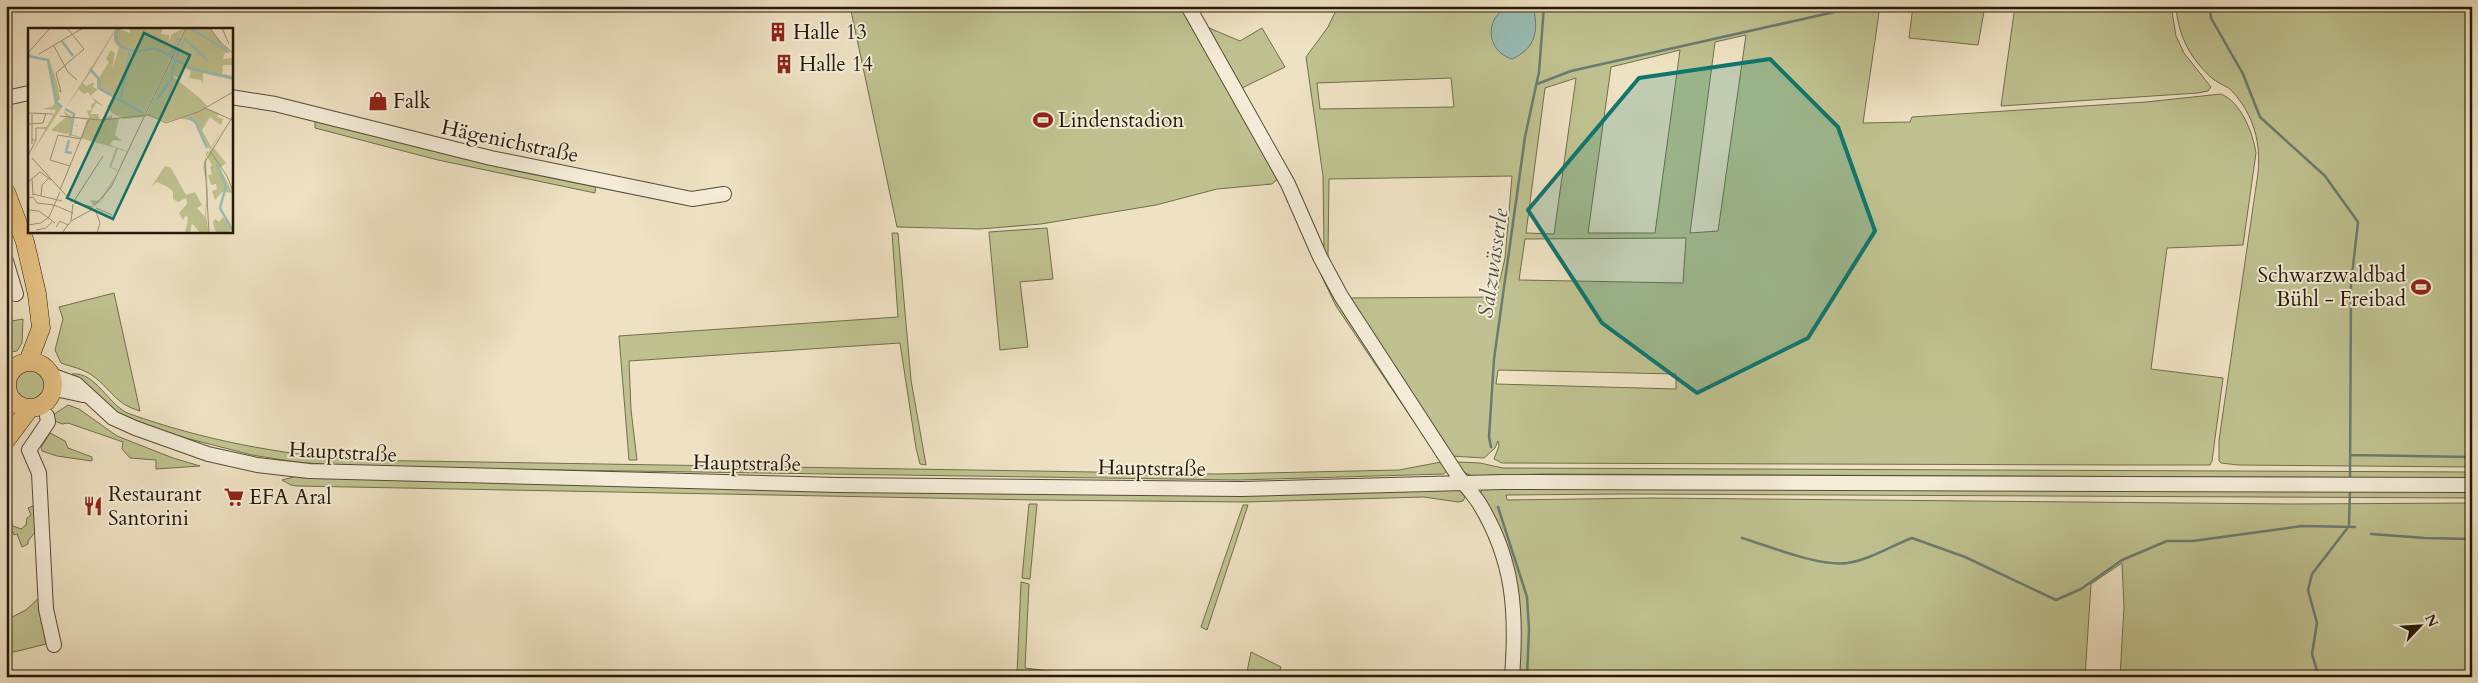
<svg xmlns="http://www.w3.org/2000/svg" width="2478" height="683" font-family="Cardo,serif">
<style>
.green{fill:#bfc290;stroke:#726e4c;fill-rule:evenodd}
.water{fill:#99bdb7;stroke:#6b7b71}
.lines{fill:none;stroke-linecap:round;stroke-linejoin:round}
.stream{stroke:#6b7b71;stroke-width:2.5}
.minor-casing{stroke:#584b36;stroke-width:16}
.major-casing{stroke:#261907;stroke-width:19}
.minor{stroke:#f4ecd8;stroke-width:14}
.major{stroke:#e7c182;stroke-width:18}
.marked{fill:#0f766e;fill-opacity:0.2;stroke:#0f766e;stroke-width:4;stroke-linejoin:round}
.labels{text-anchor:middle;stroke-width:4;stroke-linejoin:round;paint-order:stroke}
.poi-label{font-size:21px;fill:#261907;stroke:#f4ecd8;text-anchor:start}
.street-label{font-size:21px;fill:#261907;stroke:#f4ecd8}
.water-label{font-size:22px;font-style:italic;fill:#4e5245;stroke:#f4ecd8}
.inset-river{fill:none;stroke:#99bdb7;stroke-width:2.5}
.inset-road{fill:none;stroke:#9e9278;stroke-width:1}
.view{fill:#0f766e;fill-opacity:0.15;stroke:#0f766e;stroke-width:2.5}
.inset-edge{fill:none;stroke:#261907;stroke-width:2.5}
</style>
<rect width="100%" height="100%" fill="#eee2c3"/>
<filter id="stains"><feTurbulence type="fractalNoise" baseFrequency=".004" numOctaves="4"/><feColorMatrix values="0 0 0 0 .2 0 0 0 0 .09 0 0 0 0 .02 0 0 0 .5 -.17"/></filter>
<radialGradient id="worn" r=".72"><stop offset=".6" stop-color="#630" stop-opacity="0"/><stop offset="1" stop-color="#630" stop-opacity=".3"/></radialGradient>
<path class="green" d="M850 6H1180L1278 179 1272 184 1217 189 1156 205 1041 224 980 229 897 227Z
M1338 6H1880L1863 123 1910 122 1912 117 2146 102 2221 94C2241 102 2253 133 2256 153L2243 245 2167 248 2151 369 2223 378 2212 461 2210 465H2126L1502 463 1494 459 1499 446 1498 441 1495 448 1484 458 1451 456 1345 298 1496 297 1505 258 1512 176 1329 179 1328 255 1332 274 1321 254 1324 246 1323 176 1306 57 1328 27ZM1746 35 1718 231 1690 233 1715 42ZM1680 50 1655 233H1588L1611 67ZM1451 78 1454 107 1320 109 1317 83ZM1576 78 1554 234 1526 233 1545 88ZM1525 239 1686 238 1683 283 1519 280ZM1498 370 1676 374V389L1496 384Z
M1913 6H1985L1978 45 1909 38Z
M2015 6H2171L2176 36 2184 53 2211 87 2208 91 2198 93 2001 106Z
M2176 6H2472V467L2238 465 2221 463 2219 461V440L2258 173C2261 143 2254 116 2233 92 2228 86 2219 84 2213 79 2191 60 2178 36 2176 6Z
M1202 25 1240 41 1262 28 1285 67 1240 89Z
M315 119 596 183 595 193 438 160 315 128Z
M1047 228 1053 279 1020 282 1028 347 1000 350 989 232Z
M892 233H898L911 380 926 465 920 464 916 448 900 343 629 361 631 410 637 460H629L619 336 898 317Z
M1308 241 1441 456 1437 458V456L1336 306 1322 277Z
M114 293 140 411C115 404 112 390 93 376 84 369 72 367 61 363L55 350 63 319 59 307Z
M23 319 22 343 17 351 6 353V322Z
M12 385a18 18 0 1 1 36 0a18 18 0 1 1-36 0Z
M72 374C96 371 109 407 130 414 203 440 279 454 355 460L1218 474 1399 470 1441 462 1448 469 1444 474 1238 480 356 467 296 462 252 455 178 436 116 413 70 377Z
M68 405 79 409 117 436 173 458 200 466 156 469V460L130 458 122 449 123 442 68 423 62 424 55 421 53 415Z
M50 433 65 441 68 448 92 457V461L57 456 42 451 41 447Z
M1458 462 1480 463 1503 468 2472 472V478L1542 474 1472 476 1459 470 1456 463Z
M297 476 1459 490 1465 497 1463 501 1458 502 1424 497 1245 502 1036 500 297 486 291 485 282 480Z
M1504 486 2472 491V498L1622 494 1506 495 1507 500 1653 498 2290 504 2472 503V677H2285L2284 673 2245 677H2120L2124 607 2122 563 2091 584 2085 677H1514L1517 600 1480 495 1482 489Z
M1029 504H1037L1030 579 1022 578Z
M35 505 36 531 28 541V544L22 547 17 534 14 535 8 522 11 521 13 526 21 529 26 525 27 518 31 515 28 508Z
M1243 505H1248L1207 630 1201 627Z
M1021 582 1029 584 1025 668 1098 677 1017 675Z
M42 595 50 643 6 654V620L26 610Z
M1251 652 1281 667 1278 677H1246Z"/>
<path class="water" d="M1510 6H1533C1539 31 1536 48 1512 59 1485 51 1484 16 1510 6Z"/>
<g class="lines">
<path class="stream" d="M2210 6 2211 18 2243 74 2260 117 2325 176 2358 222 2351 284 2350 481
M1537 84 1571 71 1861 6
M1491 447 1489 437 1494 359 1525 137 1539 72 1544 6
M2351 455 2472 457
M1498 507 1527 597 1529 629 1527 677
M2371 534 2425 538 2472 539
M1742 538C1769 546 1819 567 1847 563 1869 560 1891 546 1912 538L1965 557 2056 600 2081 589 2122 560 2167 541H2193L2302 526 2355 527
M2319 677 2312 654 2317 623 2308 590 2312 574 2349 526 2350 489"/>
<defs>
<path id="minor" d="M1188 6 1288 184 1320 257 1341 296 1458 476C1465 485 1473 494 1479 503 1514 560 1517 612 1512 677
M231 97 275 104 491 158 692 199 724 194
M6 98 29 93
M6 261 16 294
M6 365 15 367
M51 375 76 384 113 418 135 428 208 454 257 465 309 471 837 485 1241 489 1502 482 2472 485
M6 379 8 380
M53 391 60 390 83 395
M47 416 48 422 29 450 39 473 46 609 54 645"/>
<path id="major" d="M6 192 25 242 37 294 41 328 28 362
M7 385a23 23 0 1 1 46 0a23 23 0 1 1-46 0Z
M6 440 30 408"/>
</defs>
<use href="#minor" class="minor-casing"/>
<use href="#major" class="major-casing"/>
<use href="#minor" class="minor"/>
<use href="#major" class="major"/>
</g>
<path class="marked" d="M1770 59 1838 127 1875 231 1808 338 1697 393 1602 323 1528 210 1639 78Z"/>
<defs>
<symbol id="building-bare" viewBox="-9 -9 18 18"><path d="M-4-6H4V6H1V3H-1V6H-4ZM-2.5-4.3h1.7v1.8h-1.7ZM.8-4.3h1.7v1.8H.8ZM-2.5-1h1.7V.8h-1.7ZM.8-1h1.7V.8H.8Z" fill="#8f2418" stroke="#f4ecd8" stroke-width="2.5" paint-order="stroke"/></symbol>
<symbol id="shop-bare" viewBox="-9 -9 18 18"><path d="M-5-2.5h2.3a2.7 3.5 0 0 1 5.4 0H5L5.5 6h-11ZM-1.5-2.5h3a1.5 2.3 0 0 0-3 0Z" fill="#8f2418" stroke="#f4ecd8" stroke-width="2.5" paint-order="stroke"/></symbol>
<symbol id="stadium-bare" viewBox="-9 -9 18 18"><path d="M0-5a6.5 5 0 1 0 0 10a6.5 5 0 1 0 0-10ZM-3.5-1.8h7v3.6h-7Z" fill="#8f2418" stroke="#f4ecd8" stroke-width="2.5" paint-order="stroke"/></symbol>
<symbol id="supermarket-bare" viewBox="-9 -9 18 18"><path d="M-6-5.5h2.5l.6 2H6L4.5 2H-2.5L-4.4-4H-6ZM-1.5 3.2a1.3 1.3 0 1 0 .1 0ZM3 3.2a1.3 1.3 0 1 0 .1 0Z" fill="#8f2418" stroke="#f4ecd8" stroke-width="2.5" paint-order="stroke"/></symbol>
<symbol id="restaurant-bare" viewBox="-9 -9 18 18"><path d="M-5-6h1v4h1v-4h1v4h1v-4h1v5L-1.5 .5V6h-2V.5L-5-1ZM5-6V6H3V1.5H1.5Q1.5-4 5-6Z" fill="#8f2418" stroke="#f4ecd8" stroke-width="2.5" paint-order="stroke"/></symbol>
</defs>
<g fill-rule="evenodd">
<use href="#building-bare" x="764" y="18" width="28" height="28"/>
<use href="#building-bare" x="770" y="50" width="28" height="28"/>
<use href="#shop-bare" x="364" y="87" width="28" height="28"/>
<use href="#stadium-bare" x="1029" y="106" width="28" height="28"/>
<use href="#stadium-bare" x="2407" y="273" width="28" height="28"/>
<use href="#supermarket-bare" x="220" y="483" width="28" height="28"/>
<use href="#restaurant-bare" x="79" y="492" width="28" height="28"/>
</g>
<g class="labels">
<g class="poi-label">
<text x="793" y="39">Halle 13</text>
<text x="799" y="71">Halle 14</text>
<text x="393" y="108">Falk</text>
<text x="1058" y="127">Lindenstadion</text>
<text x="2406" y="282" text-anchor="end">Schwarzwaldbad<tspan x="2406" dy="24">Bühl - Freibad</tspan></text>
<text x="108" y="501">Restaurant<tspan x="108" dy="24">Santorini</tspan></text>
<text x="249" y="504">EFA Aral</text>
</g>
<g class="street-label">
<text transform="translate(510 141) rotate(12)" y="7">Hägenichstraße</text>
<text transform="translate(343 452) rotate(3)" y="7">Hauptstraße</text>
<text transform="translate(747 463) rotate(1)" y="7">Hauptstraße</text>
<text transform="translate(1152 468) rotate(1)" y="7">Hauptstraße</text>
</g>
<g class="water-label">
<text transform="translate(1492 263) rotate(-82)" y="8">Salzwässerle</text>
</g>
</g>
<g transform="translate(28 28)">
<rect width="205" height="205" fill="#eee2c3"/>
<path d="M88 0 102 5V0H135L133 6 141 7V13L144 6 157 0 81 161 74 172 70 175 65 177 62 172 72 173 90 143 81 139 88 120 23 102 38 89 36 83 45 90 41 105H36L42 106 45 99 43 106 53 109 59 92 51 91 50 98 46 97H50L51 91 62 92 59 83 64 82 63 77 67 74 60 64 56 66 51 61 37 81ZM86 5V13L91 20 84 41 87 25 83 22 78 31 81 34 71 50 64 42ZM63 44 69 51V61L65 59 66 54 58 58 55 55ZM70 61 85 68 79 79 84 85 96 91 115 89 99 123 82 117 85 112 94 113 87 107 91 91H84V87L72 92 70 86H62L68 75 76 78 62 68ZM90 121 99 124 90 142 83 139ZM158 0H182L202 25H197L195 31 205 30V37H195L194 46 205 48V52L175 45V57L173 52 161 50 163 43 155 39 151 50 143 47 173 71 179 78 177 80 191 85 189 89 195 91 193 97 182 89 174 102 183 119 197 99 182 122 166 93 151 90 138 94 118 87ZM0 26 21 32 29 54 32 71 29 75 34 79 2 128 28 82 14 81 25 78 27 74 20 33 12 29 0 30ZM185 119 198 135 192 140 205 165 194 164 187 172 184 163 189 161 188 156 183 157 180 147 184 146 182 139 184 137 179 128ZM181 124 178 129 180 168 178 188 181 205H172L164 195 162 205H157L160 190 158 187 155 192 151 185 159 176 158 170 150 174 145 171V163L138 158 129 154 124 158 137 138 143 140 158 167 167 164 174 177 169 180 177 189 179 157 175 139 179 123ZM195 189 203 200 201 205H188L185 194 187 191 191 194Z" fill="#bfc290" fill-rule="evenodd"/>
<path class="inset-river" d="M92 0 88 5 89 14 95 20 109 24 127 20 165 41 205 50M162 0 201 24M34 13 45 28M0 28 20 32 28 74 34 79M142 28 151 10M148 29 157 11 180 33M62 41 71 51 72 61 115 85M98 42 102 23M93 70 98 43M129 71 143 52 147 31M37 81 46 86 42 108M161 89 168 95 179 120M41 112 38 124 44 125M189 137 198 158 192 180 205 203"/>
<path class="inset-road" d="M182 0 192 14 205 25M194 0 201 16M26 18 40 44 49 52M0 25 22 0M11 26 55 0M31 62 33 64 28 45 56 21 39 0M177 80 204 92M0 85 25 86M32 88 72 92 121 87 138 95 170 84 205 64M0 96 15 95 18 85M4 112H8V100H19M4 116V86M182 123 199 148 205 163M0 128 8 112M4 130 44 174M42 138 22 132 30 107 53 111M4 151 5 167M0 154 12 144 23 152M32 162 61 91M5 166 34 173M13 167 14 157 21 150M0 170 5 169 9 175 26 177 45 185M46 173 75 128M46 175 65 179M66 178 83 159 158 0M68 180 84 187M67 181 72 195 69 205M0 182 11 183 27 195M43 193 45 176M0 197 13 195 21 189 32 164M28 199 32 193 40 197M8 202 18 200 24 194M34 205 43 193 65 181M181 205 177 134 205 88"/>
<path class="view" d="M116 5 162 27 85 191 39 170Z"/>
<rect width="205" height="205" class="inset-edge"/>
</g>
<rect width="2478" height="683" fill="none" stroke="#eee2c3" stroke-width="25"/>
<rect x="8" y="8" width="2463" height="668" fill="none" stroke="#261907" stroke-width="2.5"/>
<rect x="12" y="12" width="2453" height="658" fill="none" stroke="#261907"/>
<g transform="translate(2420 626) rotate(65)" stroke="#f4ecd8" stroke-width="4" paint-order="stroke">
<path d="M0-4L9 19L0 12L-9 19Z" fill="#261907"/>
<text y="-8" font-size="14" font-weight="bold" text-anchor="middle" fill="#261907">N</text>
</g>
<rect width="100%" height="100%" filter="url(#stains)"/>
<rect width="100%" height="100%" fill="url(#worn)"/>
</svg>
